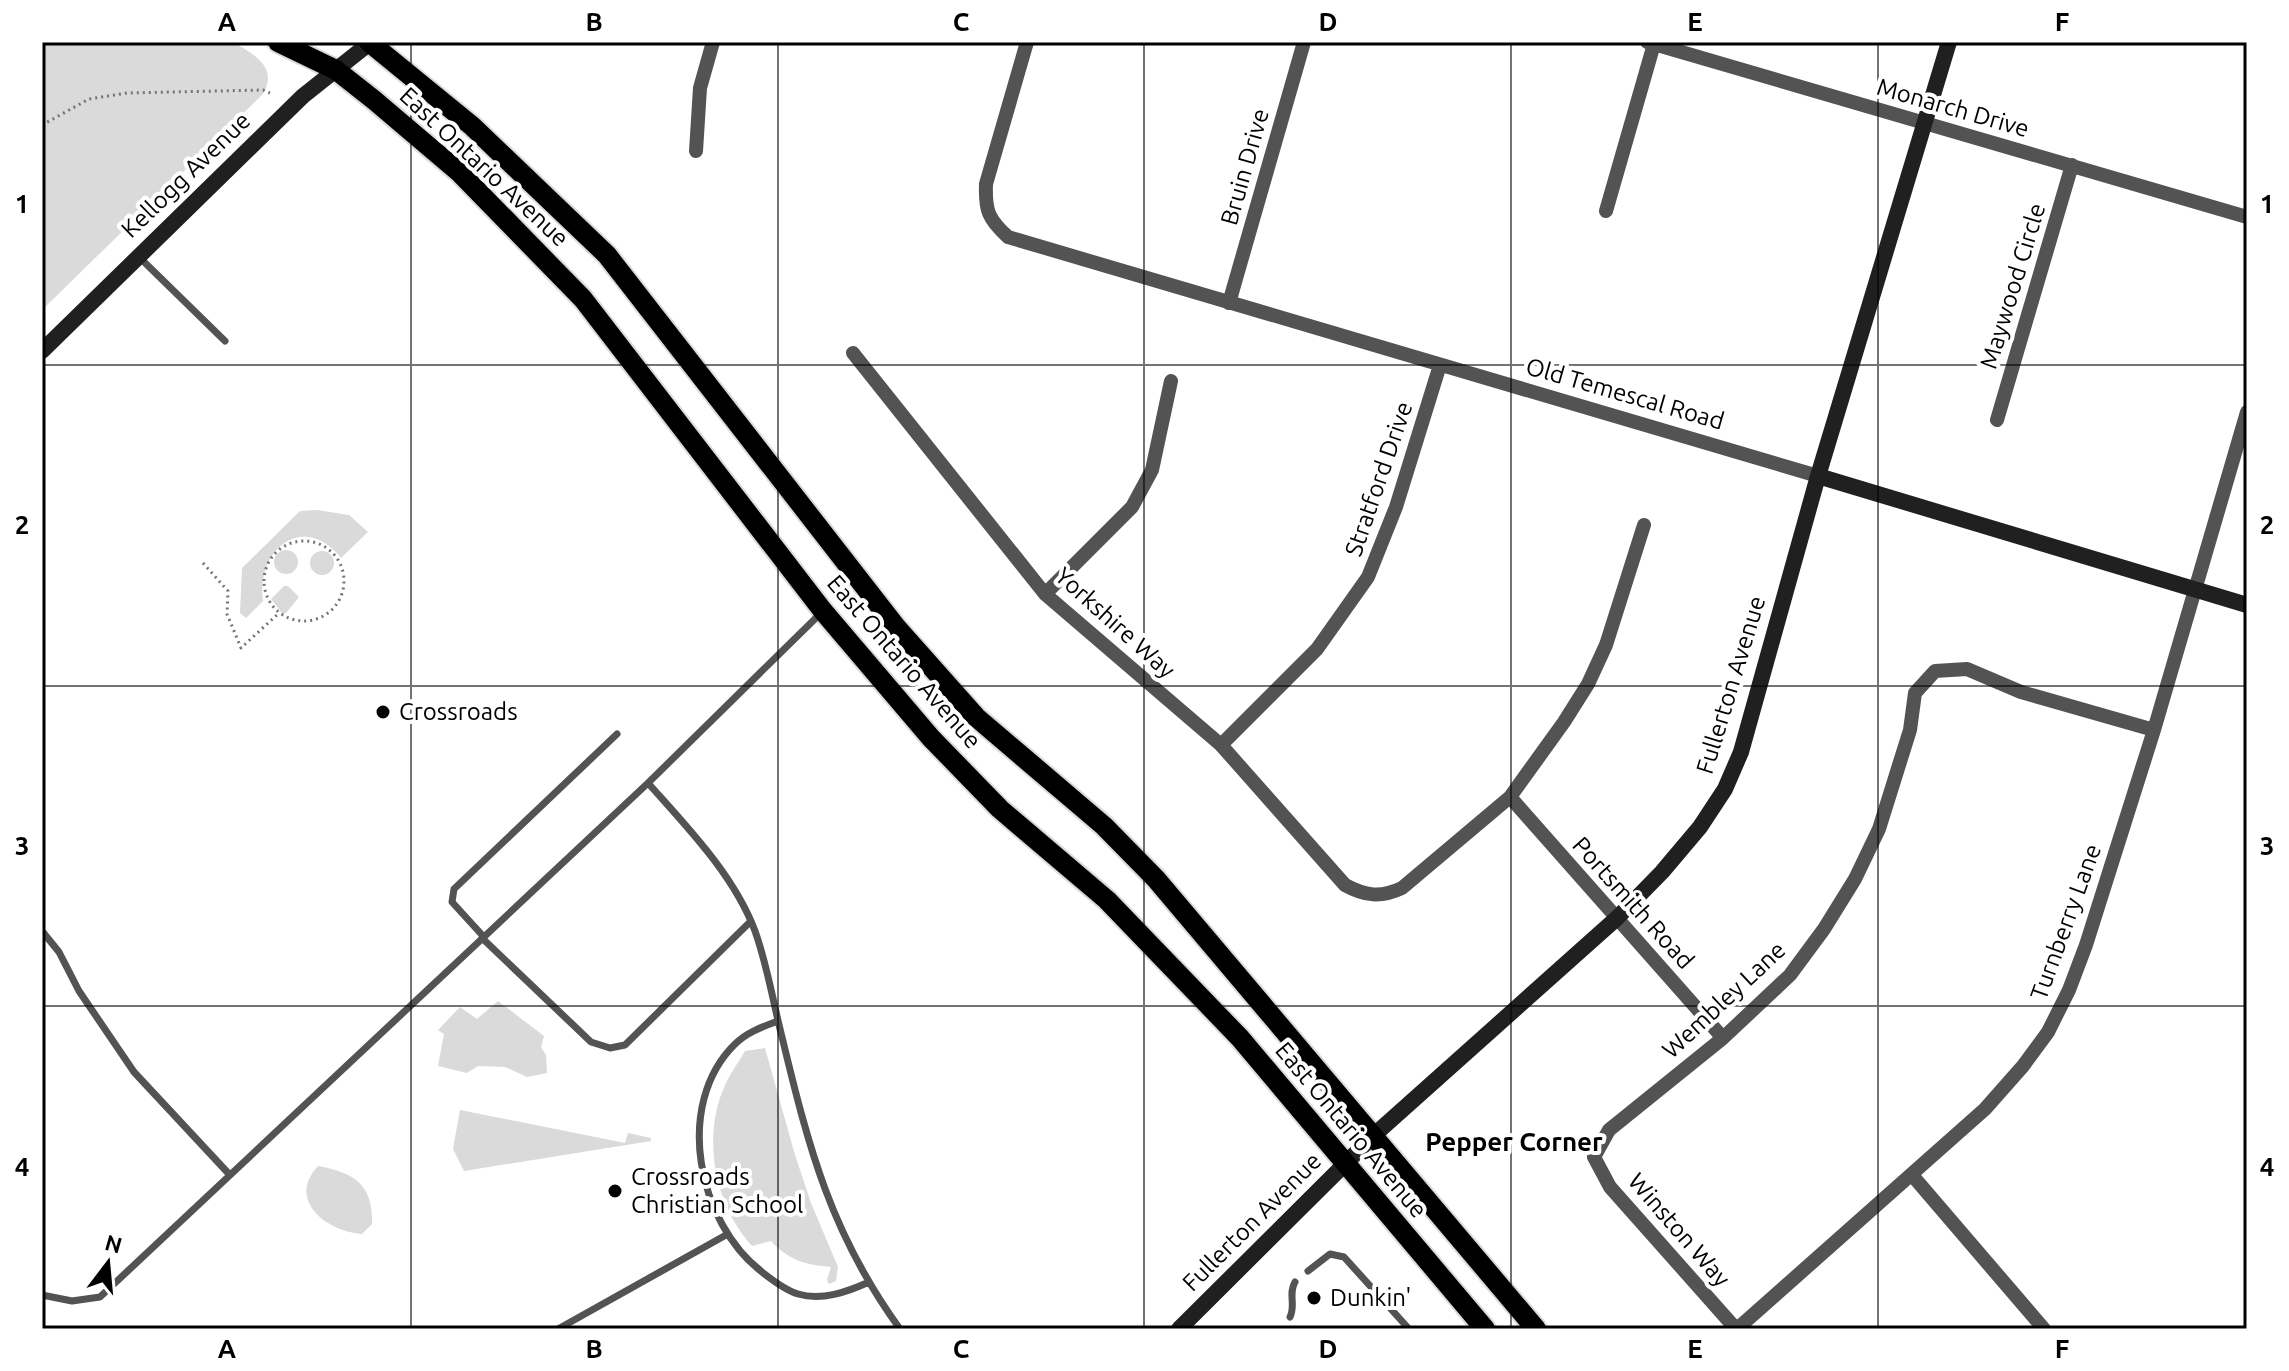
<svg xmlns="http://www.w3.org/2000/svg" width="2289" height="1371" font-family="Ubuntu,sans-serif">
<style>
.green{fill:#dadada}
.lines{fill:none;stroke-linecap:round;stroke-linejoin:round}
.primary-casing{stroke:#dbdbdb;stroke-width:24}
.path{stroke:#757575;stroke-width:3;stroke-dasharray:2 4;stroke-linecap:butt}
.lane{stroke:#535353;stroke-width:7}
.street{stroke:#535353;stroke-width:14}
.secondary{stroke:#202020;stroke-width:16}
.primary{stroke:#000;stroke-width:20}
.grid{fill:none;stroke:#000;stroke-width:2;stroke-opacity:0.55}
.poi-dot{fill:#000;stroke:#fff;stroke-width:3}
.labels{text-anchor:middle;stroke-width:8;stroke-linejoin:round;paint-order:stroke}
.street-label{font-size:24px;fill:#000;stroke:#fff}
.poi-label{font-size:24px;fill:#000;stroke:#fff;text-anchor:start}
.neighbourhood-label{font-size:26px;font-weight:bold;fill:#000;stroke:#fff}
.neatline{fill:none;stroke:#000;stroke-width:3}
.grid-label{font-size:26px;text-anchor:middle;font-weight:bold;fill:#000}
</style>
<rect width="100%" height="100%" fill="#fff"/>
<path class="green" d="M42 42H232C253 53 279 67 263 94L42 310Z
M317 510 349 515 368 532 341 558C305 512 256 547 263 601L246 618 240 613 242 568 300 511Z
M274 562a12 12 0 1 1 24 0a12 12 0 1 1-24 0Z
M310 563a12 12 0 1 1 24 0a12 12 0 1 1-24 0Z
M284 586H288L299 597 286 613H282L271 599Z
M498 1001 544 1036 541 1047 546 1055 547 1073 527 1077 505 1067 478 1066 467 1073 438 1066 444 1034 438 1030 460 1007 477 1019Z
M765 1048 795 1155 811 1203 838 1267 836 1281 829 1284 827 1280 831 1267C806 1265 788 1260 771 1241L752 1246C714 1204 701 1135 726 1083 731 1072 739 1062 745 1051Z
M460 1110 625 1143 628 1133 651 1138V1141L464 1171 453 1149Z
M318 1166C355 1173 373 1184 372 1224L362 1234C327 1232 286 1200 318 1166Z"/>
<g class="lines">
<defs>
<path id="primary" d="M278 42 336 70 374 100 460 173 583 299 823 611 931 738 1000 809 1107 900 1240 1038 1485 1329
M369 42 472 126 607 255 896 627 976 717 1104 826 1156 879 1536 1329"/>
</defs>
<use href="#primary" class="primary-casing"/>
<path class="path" d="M42 125 89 99 127 93 263 90 270 93
M264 581a40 40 0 1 1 80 0a40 40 0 1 1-80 0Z
M203 563 228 591 227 614 241 648 279 613"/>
<path class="lane" d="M138 256 225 341
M822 612 648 783C687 827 734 875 755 931 767 964 773 1002 782 1037 809 1149 831 1234 900 1329
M42 931 59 952 79 991 134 1072 229 1174
M483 936 452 902 454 889 617 734
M482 938 591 1042 610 1048 625 1045 750 922
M778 1021C762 1027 747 1032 735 1044 673 1105 698 1223 762 1272 772 1280 785 1290 798 1294 822 1301 847 1292 869 1282
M1308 1271 1330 1254 1344 1257 1409 1329
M42 1295 72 1301 100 1297 648 783
M1290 1317C1296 1305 1288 1294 1295 1282
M558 1329 726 1235"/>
<path class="street" d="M1027 42 986 184C985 210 988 219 1008 237L1818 476
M1647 42 2247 217
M696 151 700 88 713 42
M1606 211 1654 44
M1229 303 1304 42
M853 353 1045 594 1221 745 1345 885C1365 896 1381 898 1402 888L1510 797 1564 722 1588 684 1606 645 1644 525
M1997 420 2072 165
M1045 594 1132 507 1152 470 1171 381
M1221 745 1317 649 1368 577 1396 507 1440 365
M1510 797 1723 1038
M1912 1175 2044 1329
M1736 1329 1610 1187 1594 1157 1609 1130 1723 1038 1790 975 1824 929 1855 879 1879 829 1910 730 1915 693 1935 671 1967 669 2021 692 2154 730
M1737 1329 1985 1109 2023 1066 2048 1032 2069 990 2086 945 2154 730 2247 412"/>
<path class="secondary" d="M42 351 303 96 371 42
M1818 476 2247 605
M1179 1329 1373 1136 1617 918 1662 872 1700 827 1725 789 1741 752 1818 476 1949 42"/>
<use href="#primary" class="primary"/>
</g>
<path class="grid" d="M411 42V1329M778 42V1329M1144 42V1329M1511 42V1329M1878 42V1329M42 365H2247M42 686H2247M42 1006H2247"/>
<g class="poi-dot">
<circle cx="383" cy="712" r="8"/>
<circle cx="615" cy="1191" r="8"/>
<circle cx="1314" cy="1298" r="8"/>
</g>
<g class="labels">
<g class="street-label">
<text transform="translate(1953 108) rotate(16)" y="8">Monarch Drive</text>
<text transform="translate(484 167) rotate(43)" y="8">East Ontario Avenue</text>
<text transform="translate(1245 167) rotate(-74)" y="8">Bruin Drive</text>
<text transform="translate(186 175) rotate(-44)" y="8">Kellogg Avenue</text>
<text transform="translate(2013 286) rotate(-73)" y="8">Maywood Circle</text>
<text transform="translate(1625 394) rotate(16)" y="8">Old Temescal Road</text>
<text transform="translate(1379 479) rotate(-71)" y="8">Stratford Drive</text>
<text transform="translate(1115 623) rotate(42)" y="8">Yorkshire Way</text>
<text transform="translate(904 662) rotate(49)" y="8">East Ontario Avenue</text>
<text transform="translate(1731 685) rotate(-73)" y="8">Fullerton Avenue</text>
<text transform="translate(1633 903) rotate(48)" y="8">Portsmith Road</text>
<text transform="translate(2066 922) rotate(-70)" y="8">Turnberry Lane</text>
<text transform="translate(1724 1000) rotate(-43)" y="8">Wembley Lane</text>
<text transform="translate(1351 1130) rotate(50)" y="8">East Ontario Avenue</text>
<text transform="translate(1252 1222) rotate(-45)" y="8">Fullerton Avenue</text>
<text transform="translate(1679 1230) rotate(49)" y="8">Winston Way</text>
</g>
<g class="poi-label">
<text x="399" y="720">Crossroads</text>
<text x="631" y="1185">Crossroads<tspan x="631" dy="28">Christian School</tspan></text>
<text x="1330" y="1306">Dunkin'</text>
</g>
<g class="neighbourhood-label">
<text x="1514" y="1151">Pepper Corner</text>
</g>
</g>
<rect width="2289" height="1371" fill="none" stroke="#ffffff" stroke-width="88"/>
<g transform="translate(108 1263) rotate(16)" stroke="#ffffff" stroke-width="6" paint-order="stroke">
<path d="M0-6L14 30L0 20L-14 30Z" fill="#000000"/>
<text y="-12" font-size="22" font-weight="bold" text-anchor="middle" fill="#000000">N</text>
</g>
<rect x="44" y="44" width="2201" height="1283" class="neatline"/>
<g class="grid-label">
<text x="227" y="31">A</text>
<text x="594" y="31">B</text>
<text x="961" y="31">C</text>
<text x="1328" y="31">D</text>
<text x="1695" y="31">E</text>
<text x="2062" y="31">F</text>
<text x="22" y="213">1</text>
<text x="2267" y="213">1</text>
<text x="22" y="534">2</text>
<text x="2267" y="534">2</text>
<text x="22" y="855">3</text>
<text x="2267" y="855">3</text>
<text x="22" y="1176">4</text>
<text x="2267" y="1176">4</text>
<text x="227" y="1358">A</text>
<text x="594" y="1358">B</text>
<text x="961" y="1358">C</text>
<text x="1328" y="1358">D</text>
<text x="1695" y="1358">E</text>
<text x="2062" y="1358">F</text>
</g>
</svg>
